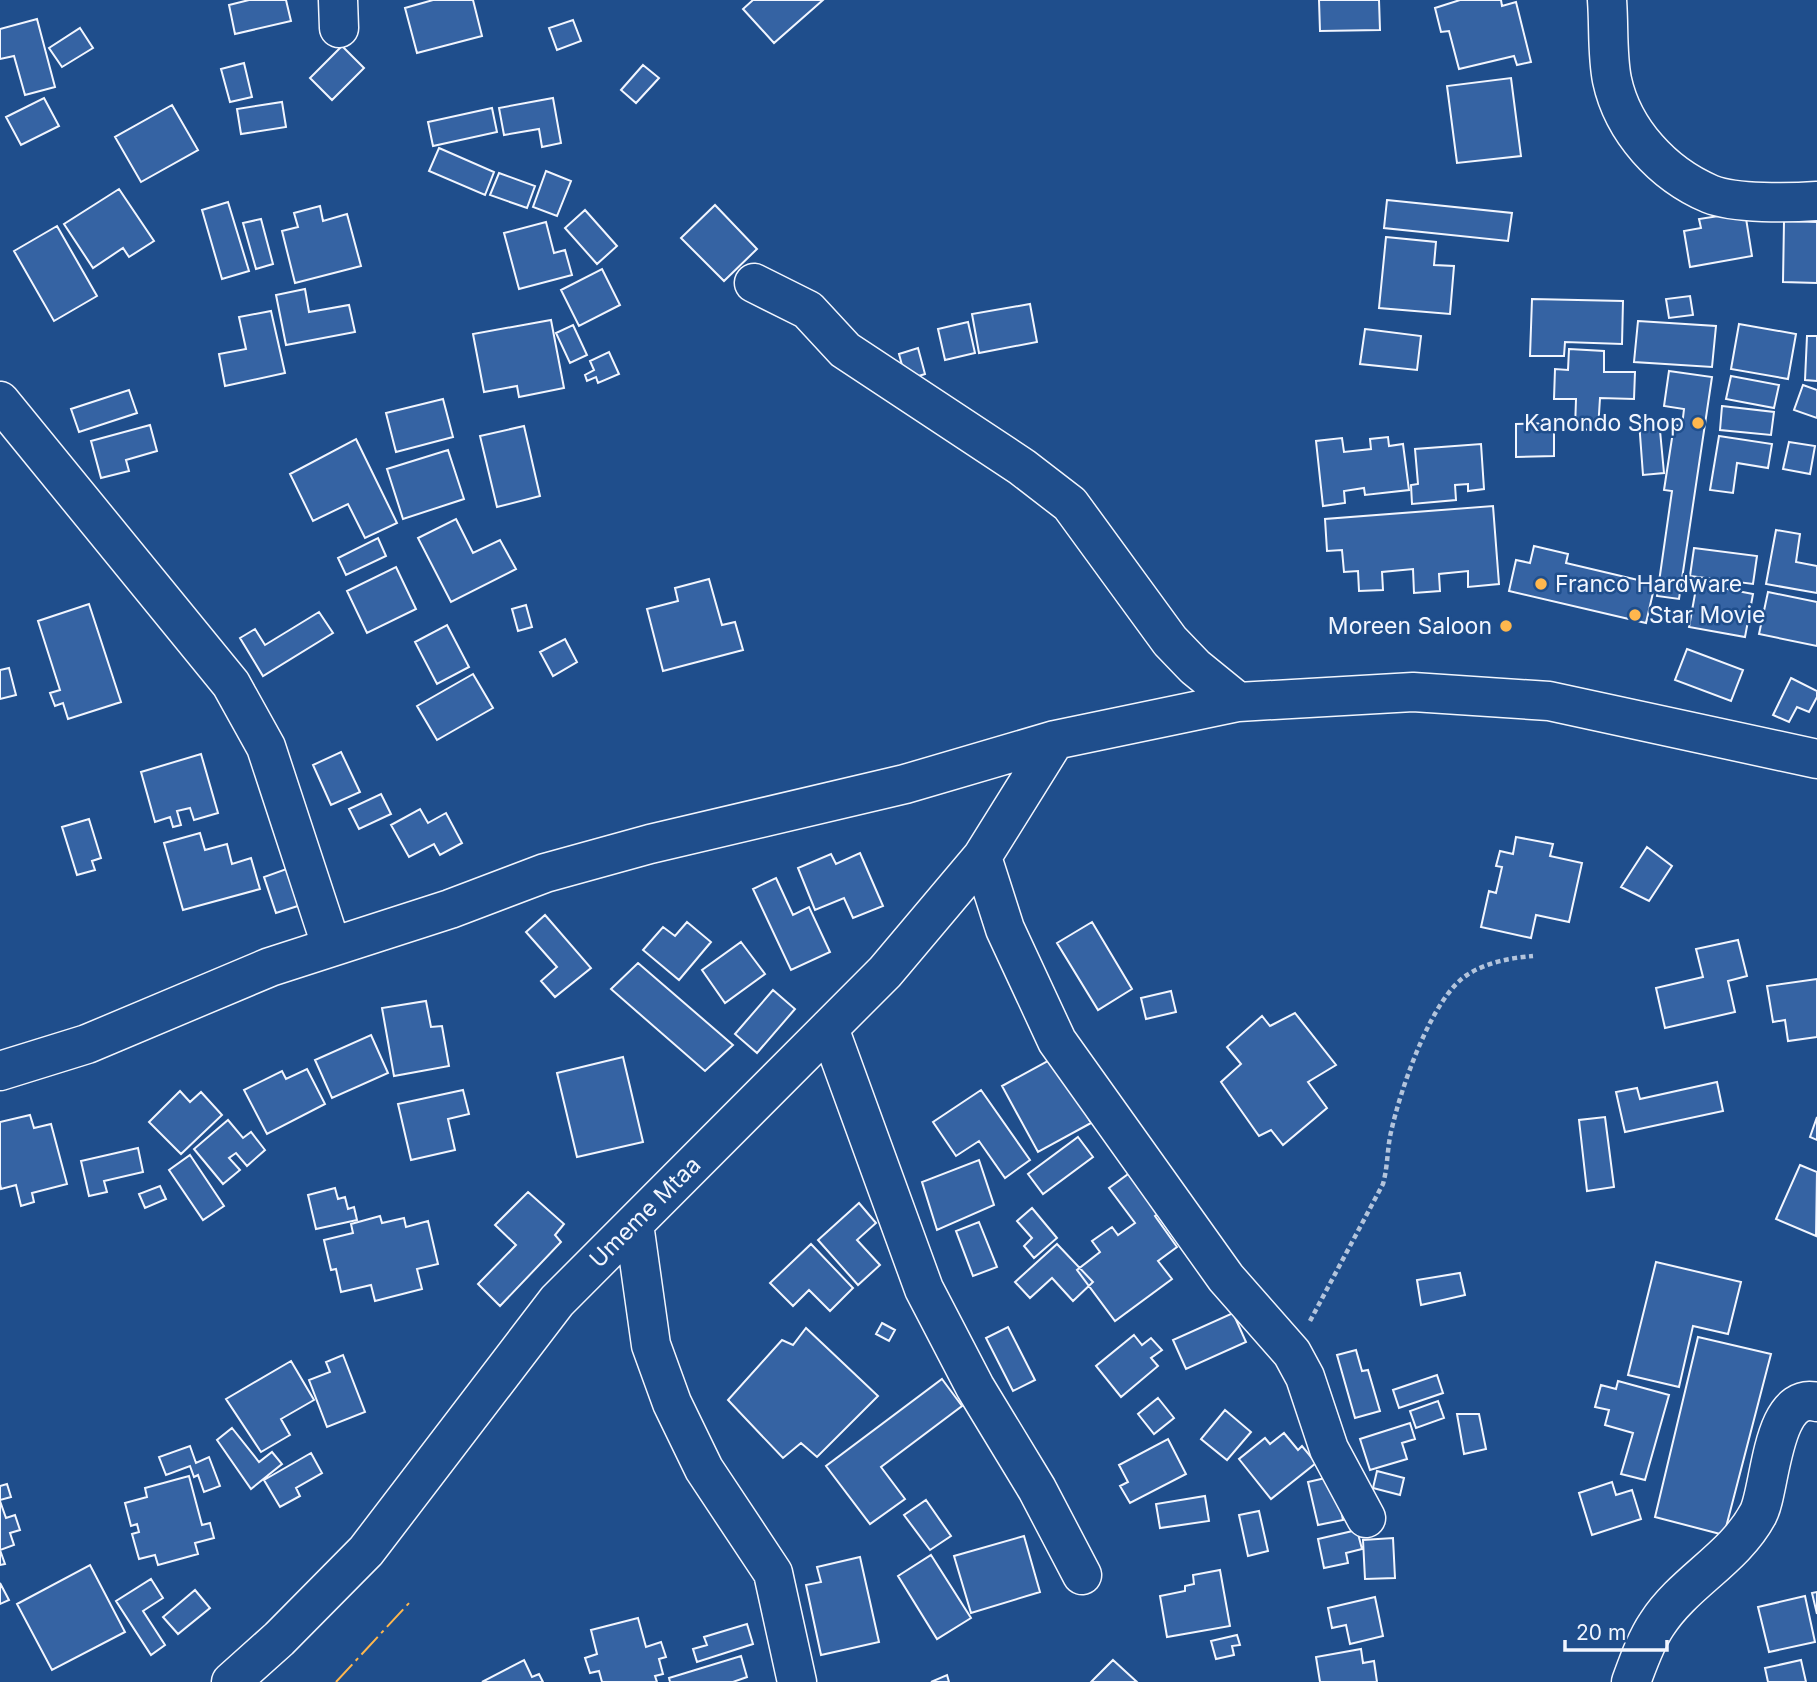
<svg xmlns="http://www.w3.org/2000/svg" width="1817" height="1682" font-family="Inter,sans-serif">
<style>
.building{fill:#3563a3;stroke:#f2f6ff;stroke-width:2}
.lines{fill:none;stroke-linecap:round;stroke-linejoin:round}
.minor-casing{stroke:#f2f6ff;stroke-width:41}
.path{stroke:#b3c4dc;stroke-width:4.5;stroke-dasharray:5 3.5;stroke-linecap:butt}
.minor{stroke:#1f4e8c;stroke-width:38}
.power{stroke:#ffb74d;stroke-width:2;stroke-dasharray:24 5 3.5 5;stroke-linecap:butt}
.poi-dot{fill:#ffb74d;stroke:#1f4e8c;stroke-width:2.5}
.labels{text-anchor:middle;stroke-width:5;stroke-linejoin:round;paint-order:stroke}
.poi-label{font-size:23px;fill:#f2f6ff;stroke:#1f4e8c;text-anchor:end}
.street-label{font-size:23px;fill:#f2f6ff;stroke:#1f4e8c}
</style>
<rect width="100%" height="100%" fill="#1f4e8c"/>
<path class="building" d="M249 0H286L291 21 235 34 229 5Z
M433 0H473L482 36 417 53 405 8Z
M753 0H823L774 43 743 9Z
M1319 0H1379L1380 30 1320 31Z
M1460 0H1501L1502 6 1516 2 1531 62 1517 65 1514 56 1459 69 1449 31 1441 32 1435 8Z
M37 19 55 87 25 95 14 56 0 59V29Z
M573 20 581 41 557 50 549 28Z
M80 28 93 48 62 67 49 48Z
M342 46 364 68 332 100 310 78Z
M244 63 252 97 230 102 221 69Z
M643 65 659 78 636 103 621 90Z
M1511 78 1521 156 1457 163 1447 86Z
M44 98 59 126 21 145 6 117Z
M553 98 561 143 542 147 539 129 504 135 499 108Z
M282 102 286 127 241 134 237 109Z
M172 105 198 150 141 182 115 137Z
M492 108 497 132 433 146 428 122Z
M439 148 494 172 485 195 429 171Z
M546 171 571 181 557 216 533 207Z
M499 173 535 186 527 208 490 195Z
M119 189 154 241 129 257 123 248 93 268 64 224Z
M1387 200 1512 213 1508 241 1384 228Z
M228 202 249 271 222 279 202 210Z
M715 205 757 249 724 281 681 238Z
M320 206 323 221 347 214 361 266 295 283 282 231 298 227 294 213Z
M585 210 617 246 597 264 565 228Z
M1745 212 1752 256 1690 267 1684 231 1701 228 1699 219Z
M261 219 273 264 256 269 243 223Z
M1784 221 1817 222V283L1783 282Z
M546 222 554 253 565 250 572 275 519 289 504 233Z
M57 226 97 296 54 321 14 251Z
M1386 237 1436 242 1434 265 1454 266 1450 314 1379 308Z
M602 269 620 305 579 326 561 290Z
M305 289 309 312 349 305 355 332 286 345 276 295Z
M1690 296 1693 315 1669 318 1666 299Z
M1532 299 1623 301 1622 344 1565 342 1564 356H1530Z
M1030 304 1037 342 979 353 972 314Z
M271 311 285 373 225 386 219 354 246 349 239 317Z
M551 320 564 388 519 397 517 386 484 392 473 334Z
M1638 321 1716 326 1712 367 1634 362Z
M968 322 975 353 945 360 938 329Z
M1739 324 1796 334 1788 379 1731 369Z
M573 325 587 355 570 363 556 333Z
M1365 329 1421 336 1417 370 1360 364Z
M1807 336H1817V381L1805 380Z
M918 348 925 374 906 380 899 354Z
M1569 349 1604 351V372H1635L1634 399 1600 398 1598 430 1575 429 1576 399H1554L1555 369 1568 370Z
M609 352 619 374 598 383 596 377 587 381 585 375 594 370 590 361Z
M1669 371 1712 377 1679 599 1657 596 1672 491 1664 490 1674 425 1682 426 1684 409 1664 406Z
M1731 376 1779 385 1774 408 1726 399Z
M1803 385 1817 390V418L1794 410Z
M129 390 137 413 79 432 71 409Z
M443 399 453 437 396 452 386 413Z
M1722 406 1774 412 1771 435 1720 430Z
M1659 420 1664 473 1643 475 1639 421Z
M1554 423V456L1516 457V424Z
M150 425 157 451 126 460 129 471 101 478 91 441Z
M524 426 540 496 497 507 480 436Z
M1719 436 1772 444 1768 468 1737 463 1733 493 1710 490Z
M1388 437 1389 446 1403 444 1409 490 1365 495 1364 488 1344 491 1345 503 1323 506 1316 441 1342 438 1344 452 1371 449 1370 439Z
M356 439 397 523 365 538 348 504 313 521 290 474Z
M1789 442 1815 446 1810 474 1783 469Z
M1481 444 1484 489 1468 491V484L1455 485 1456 500 1412 504 1411 485 1418 484 1415 449Z
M448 450 464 499 403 519 387 469Z
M1493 506 1499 584 1468 587V571L1439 574 1440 591 1414 593 1413 569 1382 572 1383 590 1359 591 1358 571 1344 572 1342 550 1327 551 1325 519Z
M456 519 473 553 500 540 516 569 451 602 418 538Z
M1776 530 1800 534 1796 562 1817 566V593L1766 584Z
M378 538 386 556 346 575 338 558Z
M1534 546 1568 554 1566 563 1655 584 1646 623 1509 591 1516 560 1530 563Z
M1694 548 1757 556 1753 584 1690 576Z
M396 567 416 609 367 633 347 591Z
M709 579 722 625 735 622 743 650 663 671 647 609 678 601 675 588Z
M1697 583 1753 594 1745 637 1689 627Z
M1768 592 1817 602V646L1759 634Z
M89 604 121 702 68 719 63 703 55 706 50 693 60 690 38 621Z
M526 605 532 627 518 631 512 609Z
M319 612 333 633 263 676 240 638 255 629 265 645Z
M447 625 469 667 437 684 415 642Z
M565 639 577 662 553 676 540 652Z
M1687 649 1743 670 1731 701 1675 680Z
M9 668 16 695 0 699V670Z
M473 674 493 708 437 740 417 706Z
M1791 678 1817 691V697L1809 712 1797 707 1789 722 1773 715Z
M341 752 360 792 331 805 313 765Z
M201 754 218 813 194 820 190 808 177 811 181 825 173 827 170 817 155 822 141 772Z
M381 794 391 814 359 829 349 809Z
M420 809 428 823 446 813 462 843 440 855 434 844 409 857 391 825Z
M89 819 101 858 92 861 95 870 77 875 62 827Z
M200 833 205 850 227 844 232 864 251 858 260 889 183 910 164 843Z
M1516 837 1553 844 1550 856 1582 863 1569 922 1536 915 1531 938 1481 927 1489 891 1496 893 1502 867 1496 866 1500 851 1513 854Z
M1647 847 1672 866 1649 901 1621 887Z
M860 853 883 906 853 918 844 898 815 910 798 868 831 854 836 864Z
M292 867 304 904 276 913 264 877Z
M776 878 793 915 809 907 830 952 791 970 753 889Z
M545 915 591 968 555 997 541 981 557 967 526 932Z
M687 922 711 942 679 980 643 950 663 927 675 936Z
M1092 922 1132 989 1098 1010 1057 943Z
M1738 940 1747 976 1728 981 1735 1012 1665 1028 1656 988 1703 977 1696 949Z
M741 942 765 974 725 1003 702 970Z
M638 963 733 1045 705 1071 611 989Z
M1817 979V1037L1788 1041 1785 1020 1773 1022 1767 986Z
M773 990 795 1009 757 1053 735 1034Z
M1171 991 1176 1012 1146 1019 1141 998Z
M426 1001 431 1027 442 1026 449 1066 394 1076 382 1008Z
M1295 1013 1336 1065 1308 1082 1327 1108 1283 1145 1271 1130 1259 1136 1221 1082 1241 1064 1227 1047 1262 1016 1270 1026Z
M371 1035 388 1073 332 1098 315 1060Z
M623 1057 643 1142 577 1157 557 1073Z
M1055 1057 1091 1123 1038 1152 1002 1086Z
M307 1069 325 1104 267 1134 244 1090 282 1071 286 1079Z
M1717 1082 1723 1111 1625 1132 1616 1092 1637 1088 1640 1099Z
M463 1090 469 1114 448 1119 455 1150 411 1160 398 1104Z
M981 1090 1030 1160 1005 1178 979 1141 956 1156 933 1122Z
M180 1091 190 1102 201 1092 222 1115 181 1154 149 1122Z
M30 1115 34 1128 51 1124 67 1184 32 1193 34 1202 21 1206 16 1185 1 1189 0 1184V1122Z
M1605 1117 1614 1187 1587 1191 1579 1120Z
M1817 1117V1140L1810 1137Z
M228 1120 243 1138 251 1132 265 1150 247 1166 236 1153 229 1158 240 1170 223 1184 194 1149Z
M1078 1137 1093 1157 1043 1194 1028 1174Z
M138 1148 143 1172 104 1181 107 1192 89 1196 81 1161Z
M190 1155 224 1206 203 1220 169 1170Z
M979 1160 994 1205 937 1230 922 1182Z
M1800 1165 1817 1172 1816 1236 1776 1219Z
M1131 1172 1161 1212 1155 1216 1177 1247 1158 1261 1172 1279 1115 1321 1077 1270 1100 1252 1092 1241 1112 1227 1118 1235 1135 1223 1109 1188Z
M160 1186 166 1199 145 1208 139 1194Z
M335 1188 338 1199 345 1197 348 1209 354 1207 357 1220 316 1229 308 1195Z
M528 1192 564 1224 555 1235 561 1242 500 1306 478 1284 516 1245 495 1225Z
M859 1203 876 1223 857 1240 880 1265 858 1285 818 1240Z
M1032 1208 1057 1238 1034 1258 1024 1246 1032 1238 1017 1221Z
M380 1216 382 1223 404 1218 406 1227 428 1221 438 1264 417 1269 422 1289 375 1301 371 1285 341 1292 336 1269 331 1270 324 1240 353 1233 351 1224Z
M979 1222 997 1267 973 1276 956 1231Z
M811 1244 853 1288 830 1311 809 1290 793 1306 770 1283Z
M1057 1244 1093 1282 1073 1301 1052 1278 1030 1298 1015 1282Z
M1656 1262 1741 1282 1728 1334 1693 1326 1679 1387 1628 1375Z
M1460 1273 1465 1295 1421 1305 1417 1280Z
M1233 1313 1246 1342 1186 1369 1173 1340Z
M882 1323 895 1330 889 1341 876 1334Z
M1008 1327 1035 1380 1013 1391 986 1338Z
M806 1328 878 1396 817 1457 801 1443 783 1458 728 1400 782 1340 793 1345Z
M1134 1335 1142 1345 1151 1338 1162 1350 1151 1358 1158 1366 1121 1397 1096 1366Z
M1698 1337 1771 1354 1724 1535 1655 1517Z
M1356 1350 1362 1371 1368 1370 1380 1411 1355 1418 1337 1355Z
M343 1355 365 1412 327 1427 309 1380 330 1372 326 1362Z
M291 1361 314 1400 281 1419 290 1435 261 1452 226 1399Z
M1437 1375 1443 1393 1399 1408 1393 1390Z
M942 1379 962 1406 881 1467 905 1499 870 1524 826 1466Z
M1618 1381 1669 1395 1645 1480 1621 1474 1633 1433 1605 1425 1609 1410 1595 1407 1601 1385 1616 1389Z
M1158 1398 1174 1418 1154 1434 1138 1414Z
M1438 1401 1444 1418 1416 1428 1410 1411Z
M1225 1410 1251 1432 1227 1460 1201 1439Z
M1457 1414H1479L1486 1449 1464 1454Z
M1410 1423 1415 1439 1402 1443 1407 1459 1370 1470 1360 1439Z
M232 1428 259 1462 272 1452 282 1464 251 1489 217 1440Z
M1284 1433 1298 1450 1302 1446 1316 1463 1271 1499 1239 1459 1265 1438 1270 1444Z
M1168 1439 1186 1474 1130 1503 1120 1486 1128 1482 1119 1465Z
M190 1446 196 1463 209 1457 220 1486 204 1492 198 1475 194 1477 190 1466 166 1475 159 1457Z
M311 1453 322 1473 296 1488 300 1496 280 1507 264 1480Z
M1377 1471 1404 1478 1400 1495 1373 1488Z
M189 1476 202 1525 210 1523 214 1538 195 1543 198 1554 158 1565 155 1555 139 1559 132 1534 139 1532 137 1524 131 1526 125 1503 147 1497 145 1488Z
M1334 1476 1343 1520 1318 1525 1308 1482Z
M1612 1482 1616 1495 1632 1490 1641 1519 1592 1535 1579 1493Z
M7 1484 11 1497 0 1500V1486Z
M1205 1496 1209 1521 1160 1528 1156 1504Z
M926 1500 951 1536 930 1550 904 1515Z
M0 1501 6 1518 15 1515 20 1530 10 1533 14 1545 0 1550 5 1564 0 1565Z
M1259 1511 1268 1551 1248 1556 1239 1515Z
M1357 1530 1362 1549 1346 1553 1348 1563 1324 1568 1318 1539Z
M1024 1536 1040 1592 971 1613 954 1556Z
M1393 1538 1395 1578 1365 1579 1363 1540Z
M931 1555 971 1618 937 1639 898 1576Z
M860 1557 879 1642 821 1655 806 1585 821 1582 817 1567Z
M90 1565 125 1632 52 1670 17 1604Z
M1220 1570 1230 1626 1167 1637 1160 1596 1185 1591V1586L1194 1584 1193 1575Z
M151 1579 163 1598 143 1611 165 1645 151 1655 116 1601Z
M0 1583 9 1600 0 1604Z
M195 1590 210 1608 178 1634 163 1617Z
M1817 1592V1614L1812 1593Z
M1805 1596 1815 1642 1769 1652 1758 1607Z
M1375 1597 1383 1636 1350 1644 1346 1625 1332 1628 1328 1608Z
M638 1618 646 1647 661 1642 666 1657 659 1659 663 1674 655 1676 657 1682H602L599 1671 590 1673 585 1658 597 1654 591 1630Z
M747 1624 753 1644 697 1662 693 1649 707 1645 704 1637Z
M1237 1635 1240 1645 1232 1646 1234 1655 1216 1659 1211 1641Z
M1361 1649 1363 1663 1374 1661 1377 1682H1320L1316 1657Z
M741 1656 747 1677 733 1682H670L669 1678Z
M524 1660 532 1677 539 1674 543 1682H482Z
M1113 1660 1137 1682H1091Z
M1801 1660 1806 1682H1768L1765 1668Z
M947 1675 949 1682H931Z"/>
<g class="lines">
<defs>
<path id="minor" d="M338 0 339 28
M1607 0C1609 26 1607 55 1612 80 1623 131 1663 174 1710 194 1735 204 1790 203 1817 201
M754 283 808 310 845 350 1022 467 1070 504 1170 641 1195 667 1238 702
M0 401 231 684 266 747 331 945
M982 857 1005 929 1057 1041 1226 1278 1292 1353 1305 1377 1329 1449 1366 1518
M829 1028 924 1289 975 1387 1037 1489 1082 1575
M0 1071 87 1044 270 967 450 909 545 873 650 844 905 784 1055 740 1238 702 1413 692 1549 701 1817 759
M634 1224 651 1345 672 1403 704 1469 773 1573 797 1682
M231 1682 279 1639 366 1551 557 1301 885 972 982 857 1055 740
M1631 1682C1638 1663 1646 1640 1657 1624 1684 1582 1734 1559 1758 1514 1771 1490 1771 1390 1817 1402"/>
</defs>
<use href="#minor" class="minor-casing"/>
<path class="path" d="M1310 1321 1383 1184C1388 1166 1387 1149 1391 1132 1400 1091 1431 998 1467 975 1487 962 1510 958 1533 956"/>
<use href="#minor" class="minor"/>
<path class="power" d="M336 1682 410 1602"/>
</g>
<g class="poi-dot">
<circle cx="1698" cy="423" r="7"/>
<circle cx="1541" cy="584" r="7"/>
<circle cx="1635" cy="615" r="7"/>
<circle cx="1506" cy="626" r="7"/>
</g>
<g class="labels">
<g class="poi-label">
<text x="1684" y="431">Kanondo Shop</text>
<text x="1555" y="592" text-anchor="start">Franco Hardware</text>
<text x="1649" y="623" text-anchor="start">Star Movie</text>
<text x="1492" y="634">Moreen Saloon</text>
</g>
<g class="street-label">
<text transform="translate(645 1212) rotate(-45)" y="8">Umeme Mtaa</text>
</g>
</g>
<path d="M1565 1640v10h102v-10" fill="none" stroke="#f2f6ff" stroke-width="3.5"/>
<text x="1576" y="1640" font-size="21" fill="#f2f6ff" stroke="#1f4e8c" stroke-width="5" paint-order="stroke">20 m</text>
</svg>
